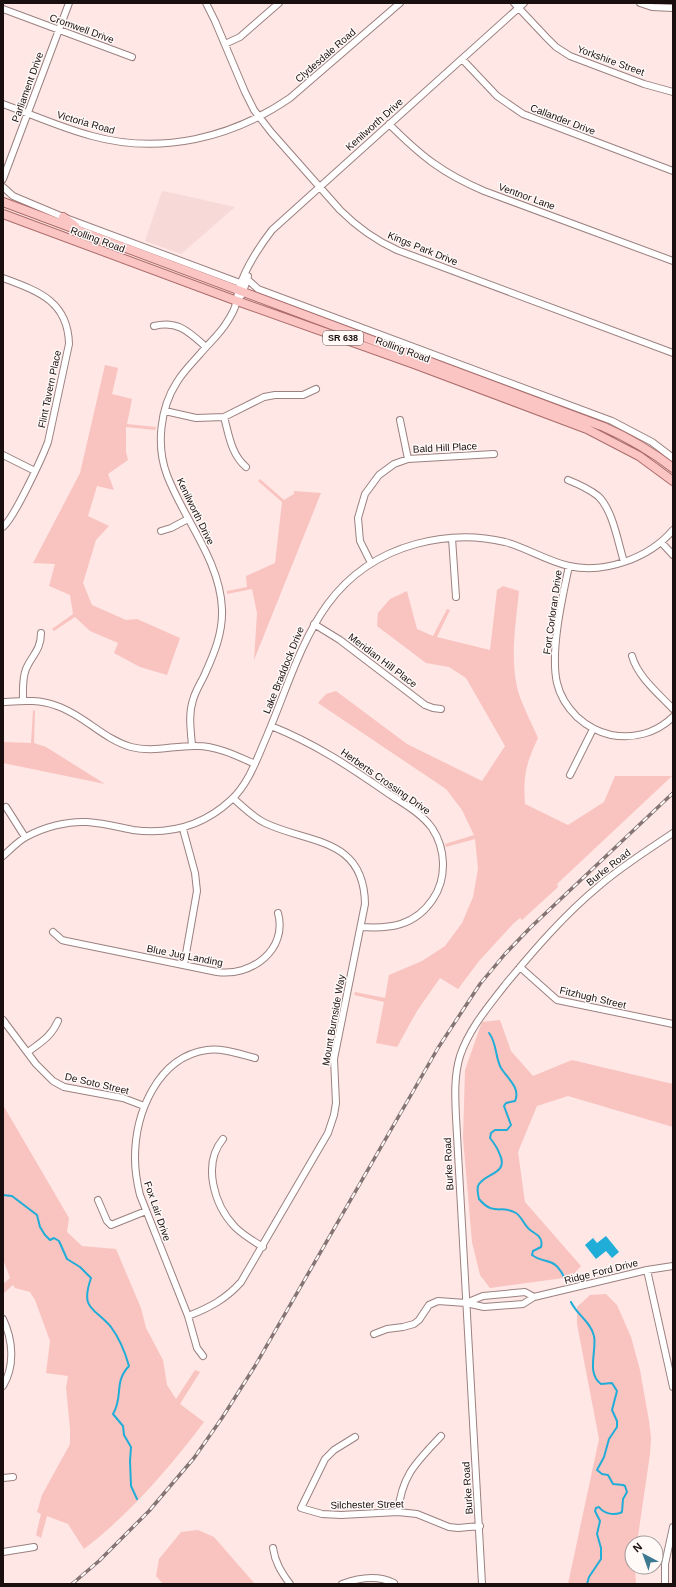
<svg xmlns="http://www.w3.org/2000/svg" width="676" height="1587" font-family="Arial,sans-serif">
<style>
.built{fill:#f7d9d8}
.green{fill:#f9c3c0}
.water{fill:#20add7}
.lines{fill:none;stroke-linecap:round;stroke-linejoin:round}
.stream{stroke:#20add7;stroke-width:2}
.minor-casing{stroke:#9b8180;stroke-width:8}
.major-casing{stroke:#ab6c6b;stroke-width:10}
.minor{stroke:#fff;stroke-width:6}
.major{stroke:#fbc5c4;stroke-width:8}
.rail-casing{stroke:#847473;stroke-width:3.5}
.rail{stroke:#fff9f8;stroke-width:2;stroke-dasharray:6;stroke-linecap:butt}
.labels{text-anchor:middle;stroke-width:3;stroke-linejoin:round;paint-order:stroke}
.shield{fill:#fff9f8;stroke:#5e5555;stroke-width:1}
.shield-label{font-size:9px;font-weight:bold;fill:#190f0f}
.street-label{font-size:10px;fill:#190f0f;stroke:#fff9f8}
</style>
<rect width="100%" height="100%" fill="#fee7e5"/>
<path class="built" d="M162 191 177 194 235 207 181 254 145 241Z"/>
<path class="green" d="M105 365 118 368 112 394 132 399 127 424 156 427 155 430 126 427V452L128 460 108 474 114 490 97 486 88 516 109 526 96 540 83 583 92 605 126 620 137 619 180 638 167 675 140 667 114 653 118 643 90 631 75 617 54 631 52 629 73 614 70 595 49 586 55 564 33 563 80 473Z
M260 479 284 500 294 494V491L321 493 254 660 257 613 252 589 227 594V591L247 587 246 576 275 563 282 502 258 481Z
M503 586 519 591C516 622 510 655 517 687 520 701 532 724 538 738 526 764 523 775 525 804L568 825 604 802 615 776H672L557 884 558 887 522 920 520 918 514 923 479 961 458 989 440 978 417 1011 397 1047 376 1043 384 1002 354 995 355 992 385 998 389 975 422 961 445 946 462 923 473 897 478 869 475 839 446 847 445 844 474 835 462 810 446 789 318 703 326 694 336 691 407 744 482 781 505 746 466 678 449 667 426 663 377 626 378 613 390 599 407 591 417 629 433 636 447 609 450 610 437 637 490 650 497 590Z
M33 710 35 711 34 743 46 747 105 784 3 763V742L31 743Z
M500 1020 511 1051 533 1076 572 1060 673 1084V1127L568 1096 537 1106 518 1152 525 1202 581 1266 571 1277 490 1288 480 1275 472 1242 463 1138 465 1070 482 1022Z
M3 1105 69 1218 67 1232 82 1246 116 1249 141 1308 146 1328 163 1360 167 1385 176 1399 195 1370 200 1372 180 1404 204 1422C170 1467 129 1515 84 1549L68 1524 47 1516 41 1538 36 1535 41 1514 37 1512 42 1495 70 1444V1428L66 1388 68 1376 46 1373 50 1341 35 1300 30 1292 15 1288 13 1285 3 1294V1284L10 1278 3 1259Z
M606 1294 617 1305 631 1337 640 1370 649 1421 651 1438 650 1454 637 1543H632V1567H635L636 1584H568L599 1439 577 1324V1307L590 1295Z
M198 1530 214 1537 255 1584H163L156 1576 159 1559 181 1532Z"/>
<path class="water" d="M606 1236 619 1252 612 1258 606 1251 596 1259 585 1245 593 1238 597 1243Z"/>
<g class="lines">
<path class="stream" d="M489 1033C497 1043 495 1057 501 1068 507 1078 521 1088 515 1101L506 1103 504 1106 511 1125 507 1130H495L491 1133 490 1138C494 1143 498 1149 500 1155 509 1175 483 1173 478 1186 477 1190 478 1195 479 1199 494 1217 501 1204 516 1213 521 1216 523 1223 528 1228 531 1232 537 1233 540 1238 542 1241 542 1243 541 1247L533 1251 532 1255C546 1265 554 1256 564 1277
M3 1195 12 1196 37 1215 40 1227 45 1235 50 1240 54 1238 59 1241 67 1259 80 1267 91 1278C80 1310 94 1307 111 1327 120 1339 125 1352 129 1366 113 1383 124 1396 113 1414L123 1426 124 1435 131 1447 130 1461 131 1486 137 1499
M571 1302C577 1315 591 1322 594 1336 597 1351 586 1373 601 1384L612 1383 617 1391 612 1410 617 1421V1427L609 1439 604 1457 597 1470 602 1474 608 1475 613 1484 623 1485 625 1486 627 1492 623 1499 622 1512 620 1513C613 1515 604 1514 599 1507L596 1508 595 1511 600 1521 597 1534 601 1548V1559L589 1577 587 1584"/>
<defs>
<path id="minor" d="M206 3 215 21 245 92 254 110 271 132 340 210C357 227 375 240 397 250L673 353
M514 3 546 37 556 47 570 56 644 84 673 92
M640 3 652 7 673 8
M3 9 132 57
M225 44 240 37 279 3
M462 59 497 96 523 114 673 171
M3 104C33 115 62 128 92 136 161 155 232 138 290 98L400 3
M389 124C421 156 442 173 484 191L673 261
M3 179 69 3
M3 187 13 196 63 217 240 283
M3 278C38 291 68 301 69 344L48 442C42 458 14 518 3 527
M247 279 258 289 612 421 652 442 673 458
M241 296 243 292 248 276
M154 326C178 320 189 332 206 347
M165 411 196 418 224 417 264 397 275 395H303L316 389
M224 417C229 435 231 454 246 467
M400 420 408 459
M3 455 35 471
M568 480C578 484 589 489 598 496 613 510 618 543 624 562
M161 531 171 528 188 519
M452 538 456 597
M661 542 673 555
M371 563 360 541 358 518 365 494 379 475 394 464 408 459 494 454
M569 566C562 598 550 652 557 683 560 696 568 708 577 717 587 726 598 732 611 735 634 739 656 733 673 717
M314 624 340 640 425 705 433 708 441 709
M632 656C638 677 658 693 673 709
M23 701C23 690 22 679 26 669 32 655 41 650 41 633
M3 702C21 701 39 699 57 706 84 715 103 739 131 747 153 753 175 745 197 746 217 746 237 756 255 764
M271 726C316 744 350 767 389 794 404 804 421 813 432 828 446 849 447 878 433 899 415 926 390 929 361 927
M192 746C191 731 188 715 193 700 195 692 200 684 204 676 214 654 223 633 222 609 220 560 184 520 167 475 156 446 160 408 177 382 183 372 192 363 200 354 209 343 220 334 227 322 231 316 235 309 236 303 238 298 237 292 239 288 246 267 259 247 272 230L524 3
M570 775 593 729
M6 807 25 837
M183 829 195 873 197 891 184 965
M3 856C10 850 17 842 26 837 44 827 67 821 87 822 103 823 118 827 133 830 171 835 203 826 231 800 247 785 255 764 263 745 300 661 314 572 416 544 445 536 476 535 505 542 527 548 547 561 569 566 605 574 649 558 673 530
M53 932 62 940 66 941 217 972C251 977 288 950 278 913
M520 967 557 1000 673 1024
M3 1020 36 1064 53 1081 64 1087 123 1098 144 1106
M28 1052C41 1042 51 1037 58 1021
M223 1139C202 1164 214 1205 235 1227 243 1235 253 1241 263 1247
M98 1200 107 1221 111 1225 146 1211
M647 1270 673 1387
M466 1303 483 1296 525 1292 534 1297
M188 1316C209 1308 226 1299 241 1282L328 1133 334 1115 336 1103 334 1059 365 904C364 837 309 844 265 823 253 817 243 807 233 798
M3 1319C13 1340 15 1366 3 1386
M374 1334 387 1329 403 1327 414 1324 419 1320 429 1305 438 1301 466 1303 484 1307 523 1304 534 1297 647 1270 673 1266
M203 1356 197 1348 188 1316 140 1195C137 1183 135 1171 135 1158 135 1114 157 1057 207 1050 223 1048 239 1054 255 1058
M355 1437 334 1450 325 1459 301 1508 322 1514 341 1515 398 1512 417 1514 449 1527 458 1528 480 1526
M3 1478 13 1477
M398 1512C402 1474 417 1462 441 1436
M273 1548C275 1562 281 1572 290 1584
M3 1552 34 1547
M342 1584C358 1578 378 1575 394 1583
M482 1584 456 1117C455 1096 454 1076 460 1056 469 1029 488 1007 505 985 534 950 564 915 599 886 622 866 648 850 673 833
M665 1584V1564L673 1527"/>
<path id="major" d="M3 202 604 427C629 438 651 451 673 468
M3 214 237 301 414 364 587 429 639 456 673 481
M63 217 75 226"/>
</defs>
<use href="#minor" class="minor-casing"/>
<use href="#major" class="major-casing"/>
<use href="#minor" class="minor"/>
<use href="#major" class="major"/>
<defs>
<path id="rail" d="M72 1584 99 1561 149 1511 194 1458 222 1418 255 1366 438 1048 480 984 505 954 531 927 673 793"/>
</defs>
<use href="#rail" class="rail-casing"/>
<use href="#rail" class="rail"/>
</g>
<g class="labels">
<rect class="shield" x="323" y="331" width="40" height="14" rx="3"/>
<g class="shield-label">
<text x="343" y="341">SR 638</text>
</g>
<g class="street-label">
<text transform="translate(82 28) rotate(20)" y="4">Cromwell Drive</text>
<text transform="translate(325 55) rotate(-41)" y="4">Clydesdale Road</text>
<text transform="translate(611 60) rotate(20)" y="4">Yorkshire Street</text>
<text transform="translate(27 87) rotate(-70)" y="4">Parliament Drive</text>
<text transform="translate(563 119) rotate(21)" y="4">Callander Drive</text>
<text transform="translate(86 122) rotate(16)" y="4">Victoria Road</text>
<text transform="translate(374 124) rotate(-42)" y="4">Kenilworth Drive</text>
<text transform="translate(527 196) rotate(20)" y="4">Ventnor Lane</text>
<text transform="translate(98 239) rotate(20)" y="4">Rolling Road</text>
<text transform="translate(423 248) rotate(22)" y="4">Kings Park Drive</text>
<text transform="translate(403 349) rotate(20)" y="4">Rolling Road</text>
<text transform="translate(49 389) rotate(-78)" y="4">Flint Tavern Place</text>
<text transform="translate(445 447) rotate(-3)" y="4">Bald Hill Place</text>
<text transform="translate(196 511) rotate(64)" y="4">Kenilworth Drive</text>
<text transform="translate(552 612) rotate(-82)" y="4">Fort Corloran Drive</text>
<text transform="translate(383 660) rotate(37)" y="4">Meridian Hill Place</text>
<text transform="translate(283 670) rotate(-68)" y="4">Lake Braddock Drive</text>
<text transform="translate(386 781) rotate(35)" y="4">Herberts Crossing Drive</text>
<text transform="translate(608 867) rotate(-38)" y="4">Burke Road</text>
<text transform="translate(185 955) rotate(11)" y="4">Blue Jug Landing</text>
<text transform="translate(593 997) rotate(13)" y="4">Fitzhugh Street</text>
<text transform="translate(333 1020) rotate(-80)" y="4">Mount Burnside Way</text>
<text transform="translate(97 1083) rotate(13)" y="4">De Soto Street</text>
<text transform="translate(448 1164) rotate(-93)" y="4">Burke Road</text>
<text transform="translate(158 1211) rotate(71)" y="4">Fox Lair Drive</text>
<text transform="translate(601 1271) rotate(-14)" y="4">Ridge Ford Drive</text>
<text transform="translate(467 1488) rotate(-94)" y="4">Burke Road</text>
<text transform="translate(367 1504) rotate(-1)" y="4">Silchester Street</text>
</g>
</g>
<rect width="676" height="1587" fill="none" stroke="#190f0f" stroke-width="8"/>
<g transform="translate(644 1555) rotate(319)"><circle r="19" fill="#fff9f8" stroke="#a39b9b"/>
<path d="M0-3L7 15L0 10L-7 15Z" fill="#3d7a91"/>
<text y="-6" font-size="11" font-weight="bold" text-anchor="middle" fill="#190f0f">N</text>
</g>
</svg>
